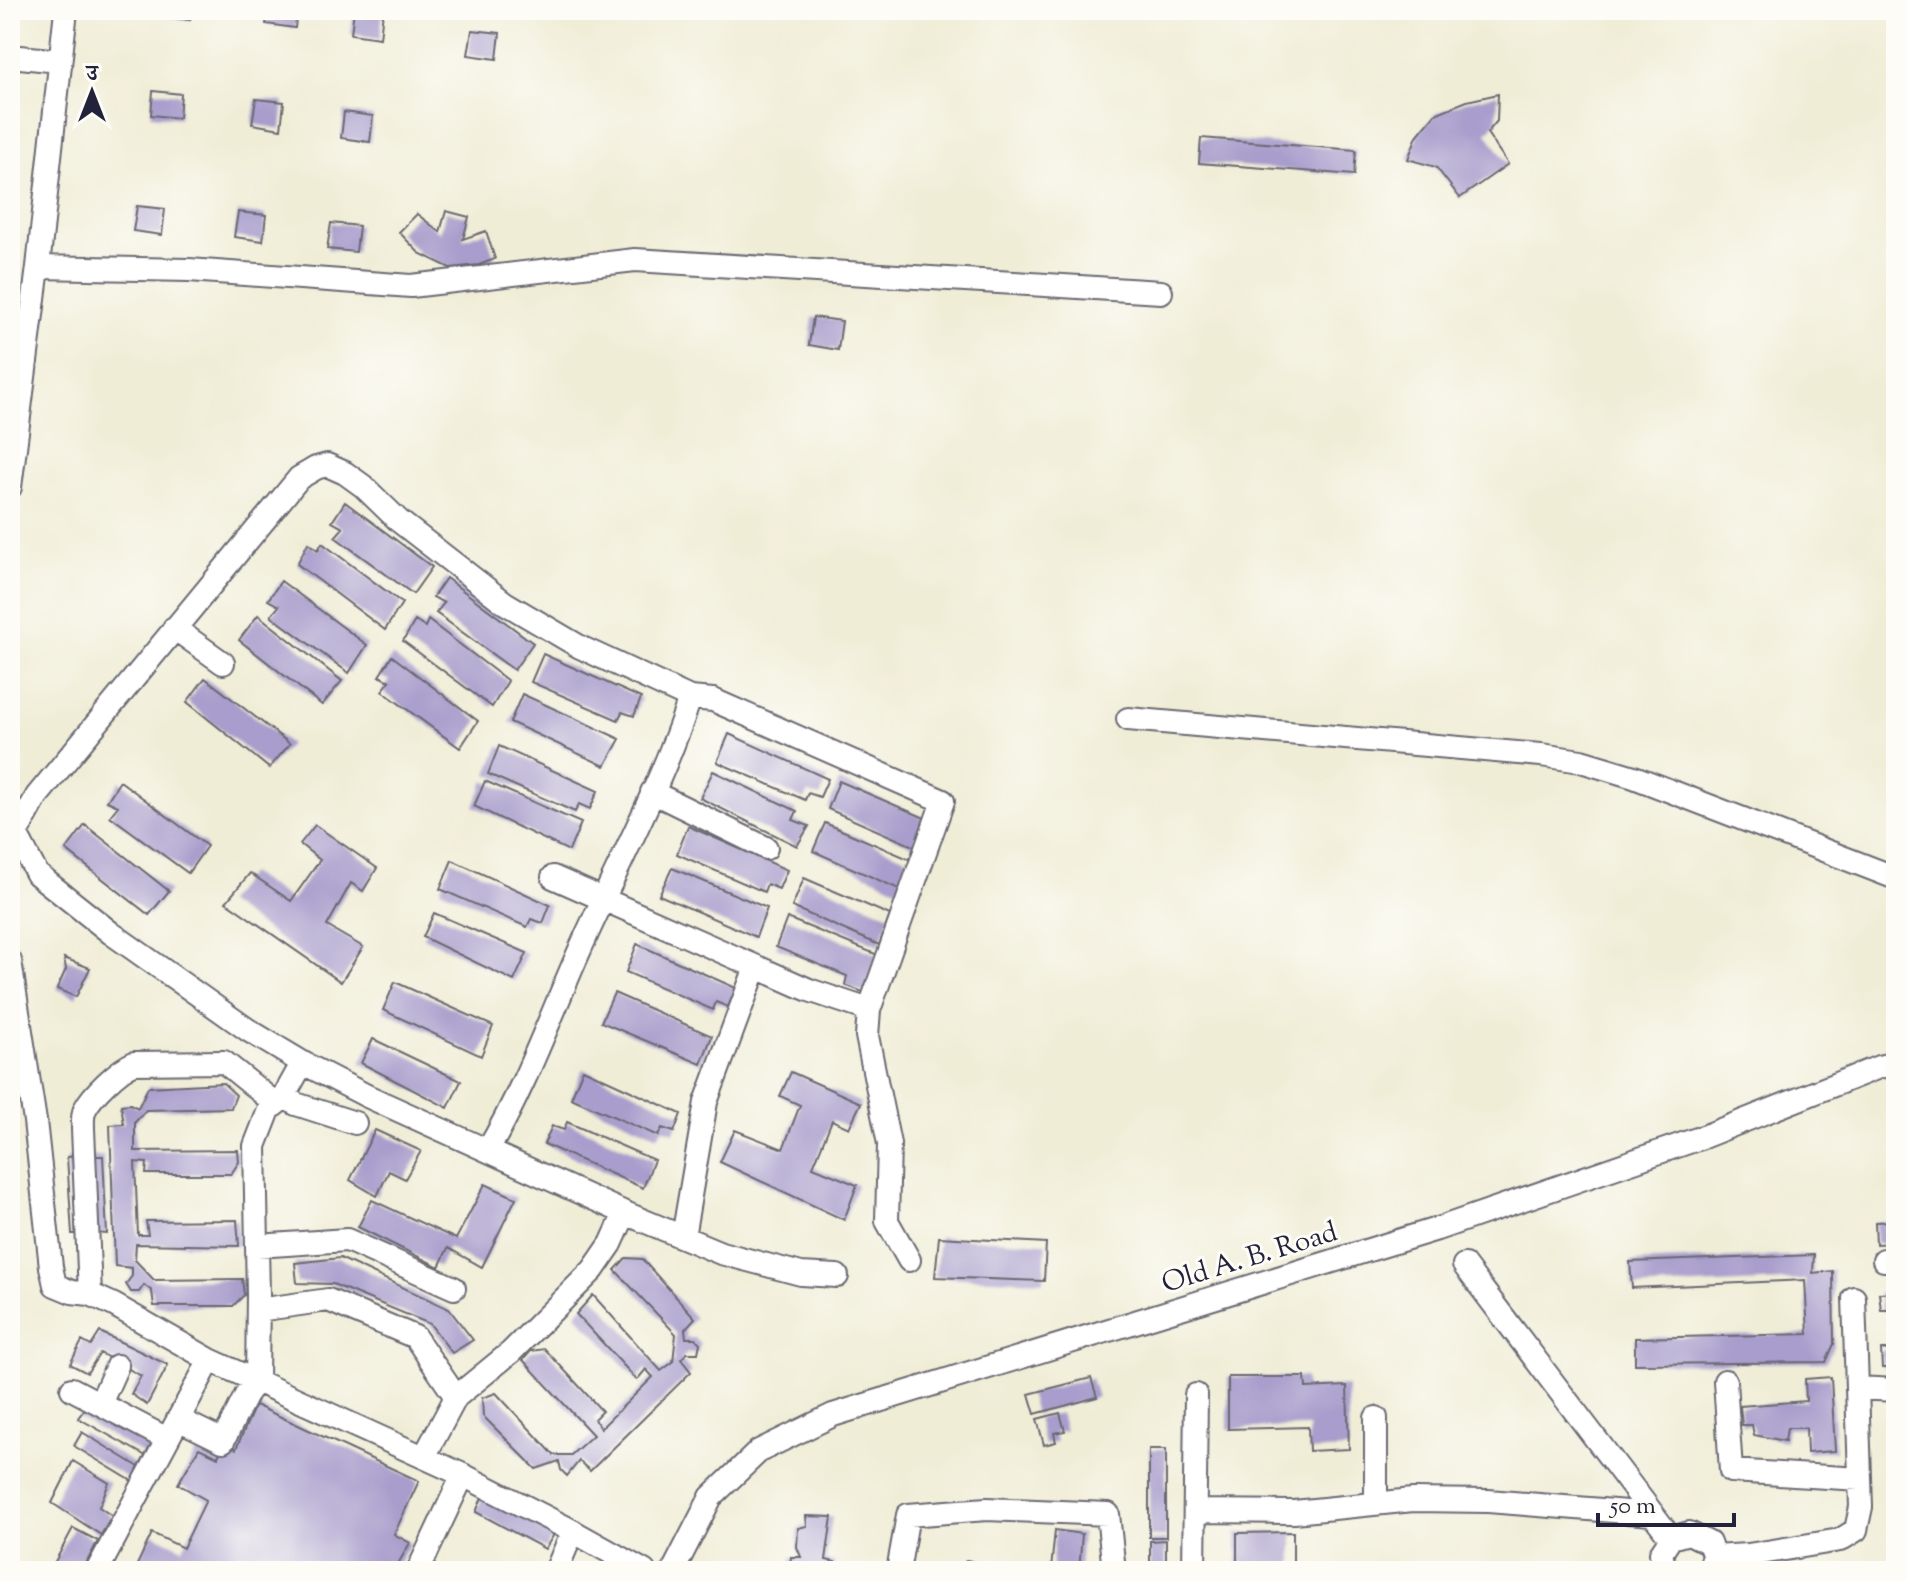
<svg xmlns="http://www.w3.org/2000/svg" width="1906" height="1581" font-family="'Sorts Mill Goudy','Noto Serif Devanagari',serif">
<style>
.building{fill:#a89dcc}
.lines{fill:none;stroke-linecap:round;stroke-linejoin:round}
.minor-casing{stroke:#6a6972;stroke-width:26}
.minor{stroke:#fff;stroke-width:22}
.labels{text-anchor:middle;stroke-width:6;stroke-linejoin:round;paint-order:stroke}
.street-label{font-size:28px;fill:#22223b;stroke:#fdfcf7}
</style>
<rect width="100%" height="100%" fill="#fdfcf7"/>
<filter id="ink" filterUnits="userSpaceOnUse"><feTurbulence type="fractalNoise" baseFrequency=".0125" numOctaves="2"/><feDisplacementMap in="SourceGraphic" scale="16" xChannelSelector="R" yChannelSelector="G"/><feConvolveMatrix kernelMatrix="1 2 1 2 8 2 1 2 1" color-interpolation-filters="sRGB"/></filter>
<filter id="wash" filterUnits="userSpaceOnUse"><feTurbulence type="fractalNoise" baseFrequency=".006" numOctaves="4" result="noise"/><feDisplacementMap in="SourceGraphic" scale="32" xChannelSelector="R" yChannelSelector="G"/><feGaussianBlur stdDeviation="1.8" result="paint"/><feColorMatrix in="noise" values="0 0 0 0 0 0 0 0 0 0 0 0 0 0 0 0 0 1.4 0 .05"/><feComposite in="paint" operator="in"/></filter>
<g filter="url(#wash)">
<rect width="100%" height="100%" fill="#f0edd7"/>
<g id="blocks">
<path class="building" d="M161 10H191L190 20 161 16Z
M268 10H297L295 28 266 24Z
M354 10 383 11 380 38 351 34Z
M472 30 500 33 497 59 468 55Z
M153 91 181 94 179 118 151 115Z
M1498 94 1497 121 1487 133 1508 164 1460 198 1436 167 1408 159 1417 136 1435 114 1467 101Z
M256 99 284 102 281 129 252 124Z
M344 112 373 116 370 142 341 138Z
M1201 138 1356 150 1354 175 1199 163Z
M137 206 165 209 162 235 133 231Z
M446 211 469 217 463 239 486 231 495 259 479 265 450 268 419 253 399 232 417 214 440 232Z
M238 212 266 215 263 241 234 237Z
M331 223 359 226 356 252 327 249Z
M813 317 842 321 838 350 809 345Z
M345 502 432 567 413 594 335 537 343 528 332 522Z
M308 543 318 550 322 543 402 603 385 630 297 564Z
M446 578 533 643 514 670 436 613 444 603 433 597Z
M281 581 367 645 349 673 271 616 279 606 268 600Z
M258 615 342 681 322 705 239 640Z
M428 620 508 681 492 707 403 641 415 621 425 627Z
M543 654 641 698 634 716 622 712 618 720 531 682Z
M392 656 478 721 460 748 382 691 390 681 379 676Z
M205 678 290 744 269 768 187 702Z
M522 694 620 739 605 766 510 722Z
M729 734 828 779 820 797 808 793 805 800 717 762Z
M499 746 598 791 590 809 579 804 575 812 488 774Z
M713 771 797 811 793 820 809 826 797 846 700 798Z
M120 781 207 846 188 873 110 816 118 806 107 801Z
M485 781 581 823 569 851 474 806Z
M839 781 925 818 915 847 828 809Z
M825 823 911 860 901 890 813 851Z
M85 825 169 891 149 915 66 850Z
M315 825 377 868 363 891 351 883 327 926 363 947 341 982 226 902 250 873 291 901 320 860 300 844Z
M688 826 787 870 779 889 767 884 764 892 677 854Z
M452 860 550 905 543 923 531 919 527 927 440 889Z
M672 868 767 908 756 937 659 895Z
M804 878 890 915 879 945 792 907Z
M434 913 527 953 514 981 423 937Z
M787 918 878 955 865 993 845 985 847 976 776 947Z
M637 944 736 988 728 1007 716 1002 713 1010 626 972Z
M64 958 90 968 76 997 57 989 66 969Z
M395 982 493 1026 481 1056 383 1010Z
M614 993 712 1036 701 1064 601 1022Z
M373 1039 461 1081 448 1108 361 1063Z
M583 1069 681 1114 674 1132 662 1128 658 1136 571 1098Z
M791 1072 861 1103 849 1128 832 1120 813 1167 857 1185 844 1220 720 1162 735 1130 783 1149 800 1105 780 1096Z
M223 1083 236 1095 231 1108 146 1110 135 1122V1151L238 1150 239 1162 231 1174H146L147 1163 135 1162 138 1235H148L146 1221 237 1220 239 1246 136 1244 135 1260 154 1280 242 1279 244 1295 233 1306H154L152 1291 144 1285 139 1292H131L126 1284 132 1276V1268L115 1266 110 1125 124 1124 121 1105 130 1104 138 1108 148 1087Z
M567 1122 654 1160 643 1188 544 1144 552 1126 564 1130Z
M375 1130 421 1151 405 1179 389 1171 377 1196 350 1180Z
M79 1156 83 1234H72L67 1157Z
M91 1156H103L107 1234 96 1233Z
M485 1184 516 1198 482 1267 448 1248 439 1267 358 1227 372 1200 456 1239Z
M1896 1221V1243L1876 1244 1875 1222Z
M939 1237 1046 1243 1044 1281 935 1277Z
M1814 1255 1813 1273 1833 1271 1834 1344 1826 1362 1635 1364V1338L1808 1334 1805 1280 1632 1288 1630 1262Z
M340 1258 449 1309 473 1340 452 1353 430 1324 333 1284 297 1283 295 1263Z
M626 1258 642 1259 695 1318 685 1329 686 1338H695L700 1343 698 1353H687L681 1359 691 1372 590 1471 579 1461 567 1476 561 1470 559 1461 536 1469 483 1416 482 1398 496 1393 554 1455H571L593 1435 523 1360 531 1351 545 1349 602 1411 594 1419 601 1428 653 1377 646 1369 637 1380 576 1314 593 1295 661 1371 673 1362 676 1334 615 1270Z
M1896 1292V1310H1881L1879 1293Z
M100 1332 168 1365 147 1405 131 1394 141 1376 100 1353 87 1373 70 1364 82 1341 91 1346Z
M1881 1350H1896V1368H1882Z
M1228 1377H1305L1306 1388 1347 1386 1349 1449 1309 1451 1308 1427 1228 1429Z
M1831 1377 1835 1451 1807 1453 1806 1428H1787L1785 1441 1754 1435 1752 1425H1742L1740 1406 1806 1401 1805 1379Z
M1091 1378 1097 1397 1035 1414 1029 1394Z
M255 1405 419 1481 394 1534 410 1543 394 1571H144L136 1567 152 1533 183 1548 206 1500 178 1484 199 1448 218 1457 224 1443 236 1449Z
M86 1407 156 1445 146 1456 78 1418Z
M1060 1413 1065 1431 1054 1433 1056 1442 1044 1445 1037 1419Z
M82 1432 139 1467 132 1481 74 1446Z
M1149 1449H1166V1537H1149Z
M73 1461 109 1483 99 1507 112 1516 101 1535 52 1503Z
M483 1495 556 1531 545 1549 476 1512Z
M806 1516 832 1517 826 1560 835 1562 832 1571H789L791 1557H801L797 1547 798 1528 807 1526Z
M73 1528 98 1541 82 1571H50Z
M1055 1530 1082 1534 1079 1571 1051 1570Z
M1293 1532V1571H1237V1533Z
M1166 1540V1571H1150V1541Z
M967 1560 978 1563 980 1571H962L960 1566Z"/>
</g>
</g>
<g filter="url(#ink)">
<use href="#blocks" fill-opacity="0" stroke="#6a6972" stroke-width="2"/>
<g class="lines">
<defs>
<path id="minor" d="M10 56 60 61
M38 267 189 270 411 286 635 260 1161 292
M10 487 38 267 66 10
M174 628 223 663
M1128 719 1541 755 1581 761 1634 777 1896 878
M652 792 766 848
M553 877 809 990 869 1010
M10 961 35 1121 51 1267 55 1285 72 1292 90 1294 114 1305 210 1360 463 1475 567 1528 644 1571
M284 1096 296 1104 355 1123
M488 1150C526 1085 551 1014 582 945 619 863 662 783 690 698
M683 1237 706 1102 756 967
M257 1246 347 1240 454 1288
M1884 1260H1896
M1464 1265 1671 1538
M837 1276 801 1274 721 1253 625 1213 367 1096 303 1063 248 1030 111 933 37 874 16 834 37 796 299 478 316 468 327 465 345 473 363 486 399 521 505 603 580 647 690 698 713 700 943 801 869 1010 867 1036 889 1144 887 1221 909 1260
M90 1294 83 1129C83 1122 82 1116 85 1109 92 1095 119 1069 134 1063L224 1062 276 1104
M258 1310 328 1300 415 1337 456 1397
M1725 1381 1731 1471 1860 1479
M1857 1388 1896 1390
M72 1389 167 1439
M100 1404 117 1366
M1376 1418V1503
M178 1419 223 1441 248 1391 257 1382 258 1294 255 1146 269 1110 284 1096 298 1071
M424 1457 456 1397 511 1352 593 1270 611 1244 625 1213
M1195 1511 1294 1512 1413 1500 1488 1501 1652 1514
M1714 1557 1748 1555 1840 1540 1856 1530 1861 1507 1854 1298
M97 1571 210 1360
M418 1571 463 1475
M556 1571 573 1531
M673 1571 711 1497 759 1451 833 1415 1437 1229 1703 1137 1879 1067 1896 1063
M898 1571 908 1515 987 1509 1108 1514 1114 1571
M1194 1571 1196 1395
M1665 1571 1661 1553 1671 1538 1689 1533 1709 1543 1714 1557 1708 1571"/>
</defs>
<use href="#minor" class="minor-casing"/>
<use href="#minor" class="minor"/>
</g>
</g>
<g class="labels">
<g class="street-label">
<text transform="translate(1249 1256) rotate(-17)" y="10">Old A. B. Road</text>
</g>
</g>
<rect width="1906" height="1581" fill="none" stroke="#fdfcf7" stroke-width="40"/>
<g transform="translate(92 92)" stroke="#fdfcf7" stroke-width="6" paint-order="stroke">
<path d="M0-6L14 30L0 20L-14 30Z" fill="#22223b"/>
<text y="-12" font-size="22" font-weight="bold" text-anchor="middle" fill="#22223b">उ</text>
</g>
<path d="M1598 1513v12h136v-12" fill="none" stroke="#22223b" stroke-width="4"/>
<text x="1610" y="1513" font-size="24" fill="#22223b" stroke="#fdfcf7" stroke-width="6" paint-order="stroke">50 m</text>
</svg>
